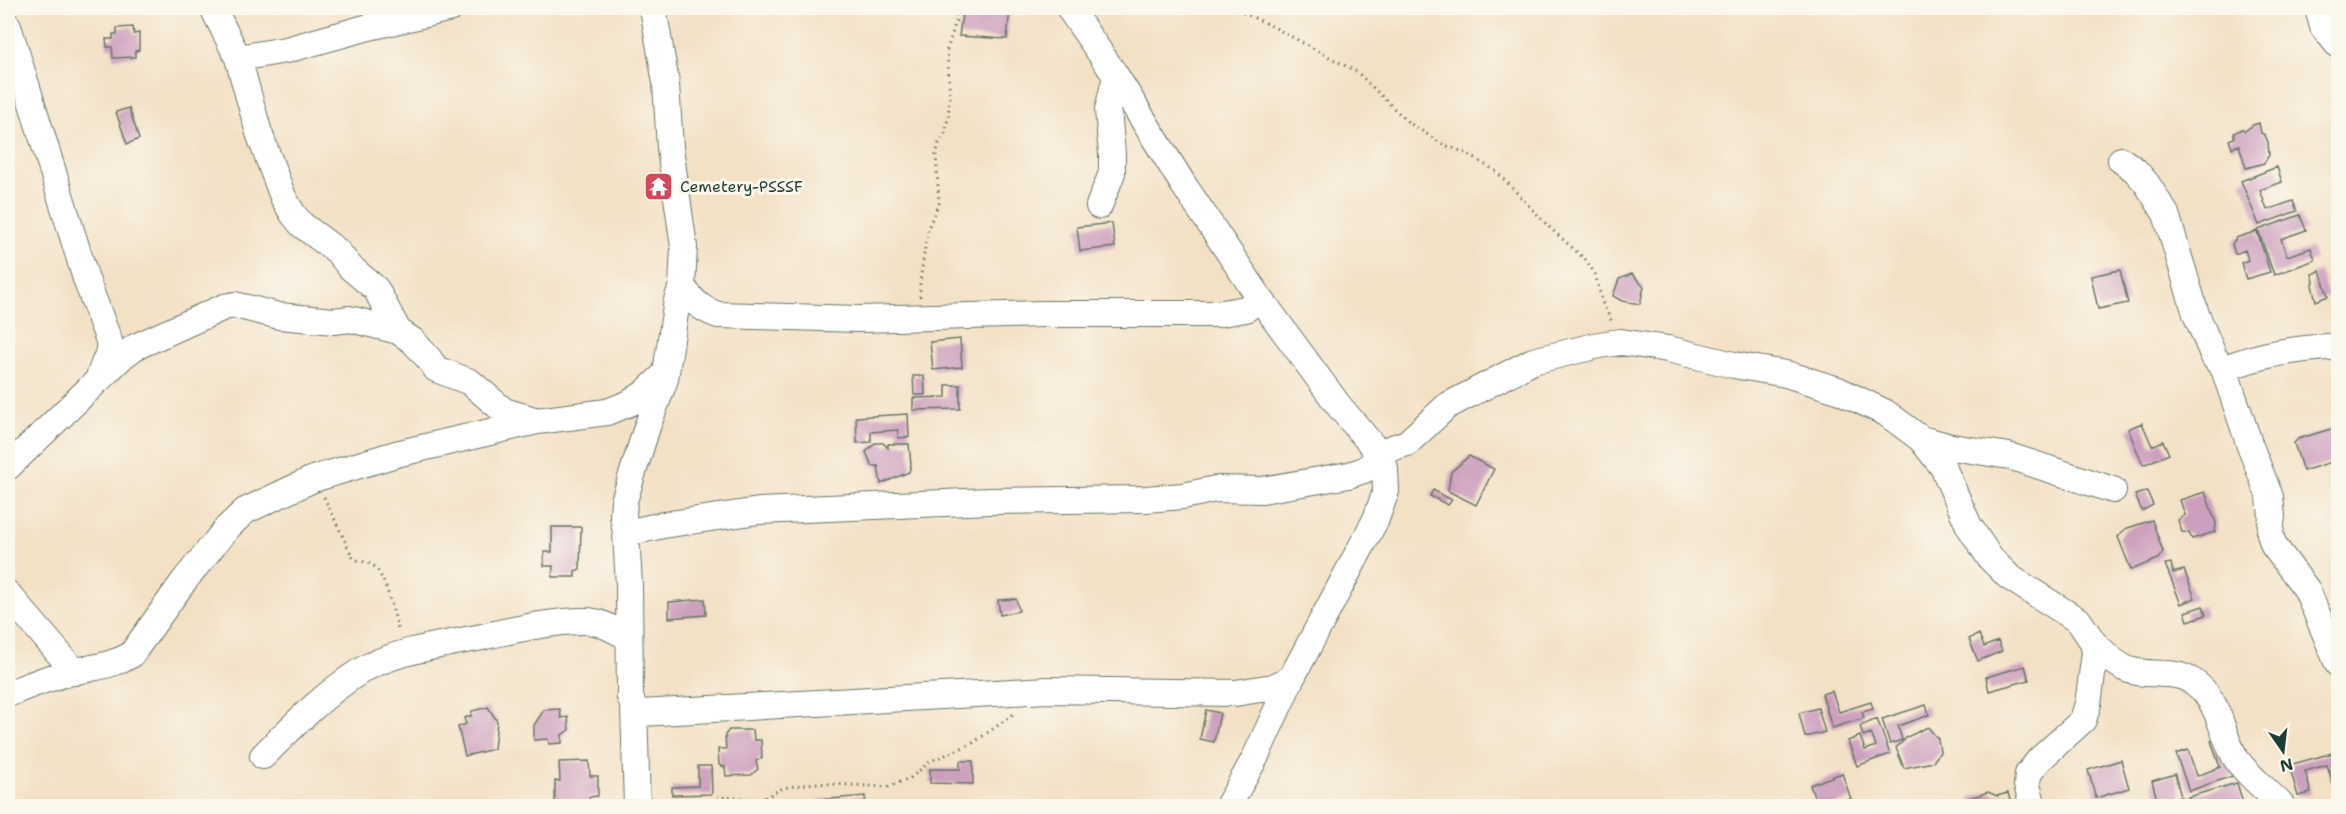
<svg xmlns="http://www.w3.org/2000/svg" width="2346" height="814" font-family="'Shantell Sans',sans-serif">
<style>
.building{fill:#cc9fbe}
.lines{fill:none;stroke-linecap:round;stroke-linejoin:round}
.minor-casing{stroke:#697667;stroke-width:28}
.path{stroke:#697667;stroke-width:3;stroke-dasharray:1.5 4.5;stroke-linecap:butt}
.minor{stroke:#fff;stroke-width:26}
.labels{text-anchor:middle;stroke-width:6;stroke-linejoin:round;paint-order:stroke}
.poi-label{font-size:16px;fill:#1f3d34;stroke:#fbf7ec;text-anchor:start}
</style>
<rect width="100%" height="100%" fill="#fbf7ec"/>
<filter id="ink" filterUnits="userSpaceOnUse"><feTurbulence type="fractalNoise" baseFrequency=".0167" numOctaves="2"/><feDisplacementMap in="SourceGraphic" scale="12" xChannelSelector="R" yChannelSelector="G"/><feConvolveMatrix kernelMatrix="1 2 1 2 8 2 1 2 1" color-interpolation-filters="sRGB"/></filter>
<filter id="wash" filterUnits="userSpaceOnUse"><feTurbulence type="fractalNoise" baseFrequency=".008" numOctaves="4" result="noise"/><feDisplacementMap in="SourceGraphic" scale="24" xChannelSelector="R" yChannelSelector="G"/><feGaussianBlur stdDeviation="1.35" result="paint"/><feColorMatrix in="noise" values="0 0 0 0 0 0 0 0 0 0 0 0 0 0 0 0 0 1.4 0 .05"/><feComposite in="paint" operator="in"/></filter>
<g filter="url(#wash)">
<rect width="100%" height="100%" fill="#f3e1c6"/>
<g id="blocks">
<path class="building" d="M963 8H1010L1007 39 959 36Z
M133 27 134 34 139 33V50L135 51V57L113 58 112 47H107L106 39H113V34H117V28Z
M129 108 139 139 127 144 116 112Z
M2259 123 2261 133 2265 135 2268 142 2269 155 2264 163 2246 168 2239 145 2232 148 2229 140 2234 138V133L2242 129 2245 131 2253 125Z
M2277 167 2282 182 2260 190 2267 210 2293 201 2297 211 2259 225 2241 181Z
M2300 215 2306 230 2281 239 2287 256 2311 248 2315 260 2274 275 2258 230Z
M1112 223 1115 247 1080 251 1077 227Z
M2257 231 2270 272 2246 279 2241 263 2248 260 2245 250 2235 254 2232 244 2236 238Z
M2120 270 2128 303 2098 309 2091 276Z
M2320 271 2328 296 2316 301 2312 285 2314 282 2312 274Z
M1632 274 1644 287 1640 304 1622 301 1613 296 1619 279Z
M960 339 962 367 933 370 930 342Z
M913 376H924L925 395H914Z
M946 385H960V409L913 410V398L946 397Z
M908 414 909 437 898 438V430L871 432V442L857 443 856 417Z
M2142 423 2152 446 2163 441 2169 454 2143 465 2128 429Z
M2334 428 2338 442V460L2303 471 2294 443 2298 439Z
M875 443H883L888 448V444H909L911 465 909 472 881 484 878 466H872L866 452Z
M1469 456 1494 469 1476 505 1448 491 1451 472Z
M1433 490 1452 500 1448 505 1430 496Z
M2147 491 2153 505 2142 511 2135 495Z
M2205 492 2216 523 2215 532 2192 539 2189 533 2182 532 2178 520 2185 515 2180 500Z
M2152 520 2163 552 2158 559 2131 570 2118 537 2125 529Z
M552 527H581L580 569 575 571V577H552L553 566H544V552H552Z
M2171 563 2173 573 2184 570 2195 598 2181 604 2165 564Z
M705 599 706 615 669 618V602Z
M1016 599 1019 611 1000 615 998 600Z
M2203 606 2206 615 2188 621 2185 612Z
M1979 634 1984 647 1998 641 2002 651 1978 661 1969 639Z
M2025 666 2029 680 1989 691 1986 677Z
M1832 691 1839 712 1871 702 1873 709 1862 712 1864 718 1832 728 1822 694Z
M1926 705 1929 715 1898 726 1902 740 1890 744 1882 719Z
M488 707 497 721 494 749 465 756 458 727 466 724 464 718 471 716 472 711Z
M1818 708 1825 732 1805 737 1799 713Z
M560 709 561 718 568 717 569 730 562 735V743L549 744 548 739 534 740V725L544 710Z
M1206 710 1220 713 1214 742 1200 739Z
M1877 719 1890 754 1857 766 1848 741 1860 736 1865 750 1876 746 1871 733 1863 736 1860 726Z
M1928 727 1938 739 1940 752 1933 762 1904 768 1896 748 1907 737Z
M729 730H753L754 740H761L762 758 756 761 758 769 751 775 726 776 725 767 719 765 718 749H726L725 735Z
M2223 737 2235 775 2189 791 2176 754 2188 750 2197 776 2220 767 2211 741Z
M2336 752 2338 761V784L2333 785 2327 765 2305 771 2311 793 2298 796 2289 765Z
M2121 760 2129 788 2096 798 2088 770Z
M589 761 590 776H598V796L589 797V803L580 804 579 806H565V802H555V781H560L559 762Z
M960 761H973V784L930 783V769H960Z
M698 766H711L712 794 672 795V787L698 786Z
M1842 773 1851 799 1830 806H1817L1810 785Z
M2175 774 2181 797 2158 803 2152 781Z
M2237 783 2244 806H2235L2234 803 2223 806H2191L2188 797Z
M1988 792 1997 796 2008 793 2012 806H1972L1970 798Z
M865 796 866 806H819L818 800Z"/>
</g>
</g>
<g filter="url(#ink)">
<use href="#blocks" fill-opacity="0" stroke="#697667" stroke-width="1.5"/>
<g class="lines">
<defs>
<path id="minor" d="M213 8 238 58 259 133 283 197 293 214 302 225 337 251 350 267 376 289 398 331 413 341 429 359 436 369 470 382 504 411 537 421
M653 8 666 83 670 148 684 247 682 286 677 300 665 379 647 427 624 501 623 516 626 533 629 586 630 697 635 710 641 713 1047 690 1235 693 1273 687 1291 679
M1069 8 1116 76 1183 184 1259 297 1339 406 1372 445 1385 468 1386 491 1376 519 1291 679 1255 758 1228 806
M2318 8 2323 27 2338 45
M8 26 86 279 109 341V351L99 377
M238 58 286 50 369 27 451 8
M2121 160 2135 170 2147 184 2166 214 2196 314 2214 357 2224 369 2250 446 2270 497 2272 516 2270 534 2274 546 2307 590 2338 664
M1099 206 1112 173V154L1108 110 1116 76
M682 286C693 302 701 309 718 315L859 319 1043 314H1216L1246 309 1259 297
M2224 369C2260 353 2299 349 2338 346
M1921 439 1952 447 2009 456 2113 490
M1377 453 1407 443 1447 406 1533 361 1599 345 1621 342 1668 349 1734 365 1786 374 1838 390 1886 413 1921 439 1943 467 1969 526 1990 558 2009 577 2079 621 2093 642 2095 653 2088 704 2083 720 2039 760 2028 774 2027 785 2033 806
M8 467 124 355 135 347 224 307 235 305 279 316 334 321 350 319 398 331
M626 533 663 525 759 511 990 501 1146 499 1183 496 1216 489 1262 490 1349 475 1364 470 1380 458
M8 594 75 672
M2093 642C2103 652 2115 665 2129 670 2150 677 2172 669 2192 681 2221 699 2220 735 2237 760 2248 776 2268 791 2282 806
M8 694C29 685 53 676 76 671 96 667 113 665 131 655L184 581 227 528 245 511 313 479 396 454 537 421 607 412 630 403 645 393 664 375
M634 707 637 806
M263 756C293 726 323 695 359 672 390 652 441 645 477 638 513 630 549 621 586 621 601 621 614 630 628 637"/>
</defs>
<use href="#minor" class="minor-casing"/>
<path class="path" d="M1232 8 1266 23 1357 72 1408 122 1442 144 1466 153 1497 172 1550 228 1585 259 1595 274 1603 304 1612 322
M920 297V281L928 228 939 203 936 155 939 143 945 133 948 118 950 96 947 50 956 21 957 8
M324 497 353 558C359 562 365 561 371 564 386 573 394 616 399 632
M717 797 762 799 783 788 814 783 888 787 910 778 931 761 973 743 1014 714"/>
<use href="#minor" class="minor"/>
</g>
</g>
<defs>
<symbol id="temple-square" viewBox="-11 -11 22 22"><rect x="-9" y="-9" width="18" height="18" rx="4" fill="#d1495b" stroke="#fbf7ec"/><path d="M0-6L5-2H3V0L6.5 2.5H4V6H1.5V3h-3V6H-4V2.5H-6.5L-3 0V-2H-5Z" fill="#fff"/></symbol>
</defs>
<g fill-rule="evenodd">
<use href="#temple-square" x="642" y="170" width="33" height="33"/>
</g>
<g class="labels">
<g class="poi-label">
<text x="680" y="192">Cemetery-PSSSF</text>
</g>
</g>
<rect width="2346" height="814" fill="none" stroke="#fbf7ec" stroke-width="30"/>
<g transform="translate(2283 751) rotate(166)" stroke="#fbf7ec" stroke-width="4.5" paint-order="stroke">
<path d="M0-4.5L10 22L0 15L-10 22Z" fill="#1f3d34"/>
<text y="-9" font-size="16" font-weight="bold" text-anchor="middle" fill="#1f3d34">N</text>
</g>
</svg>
